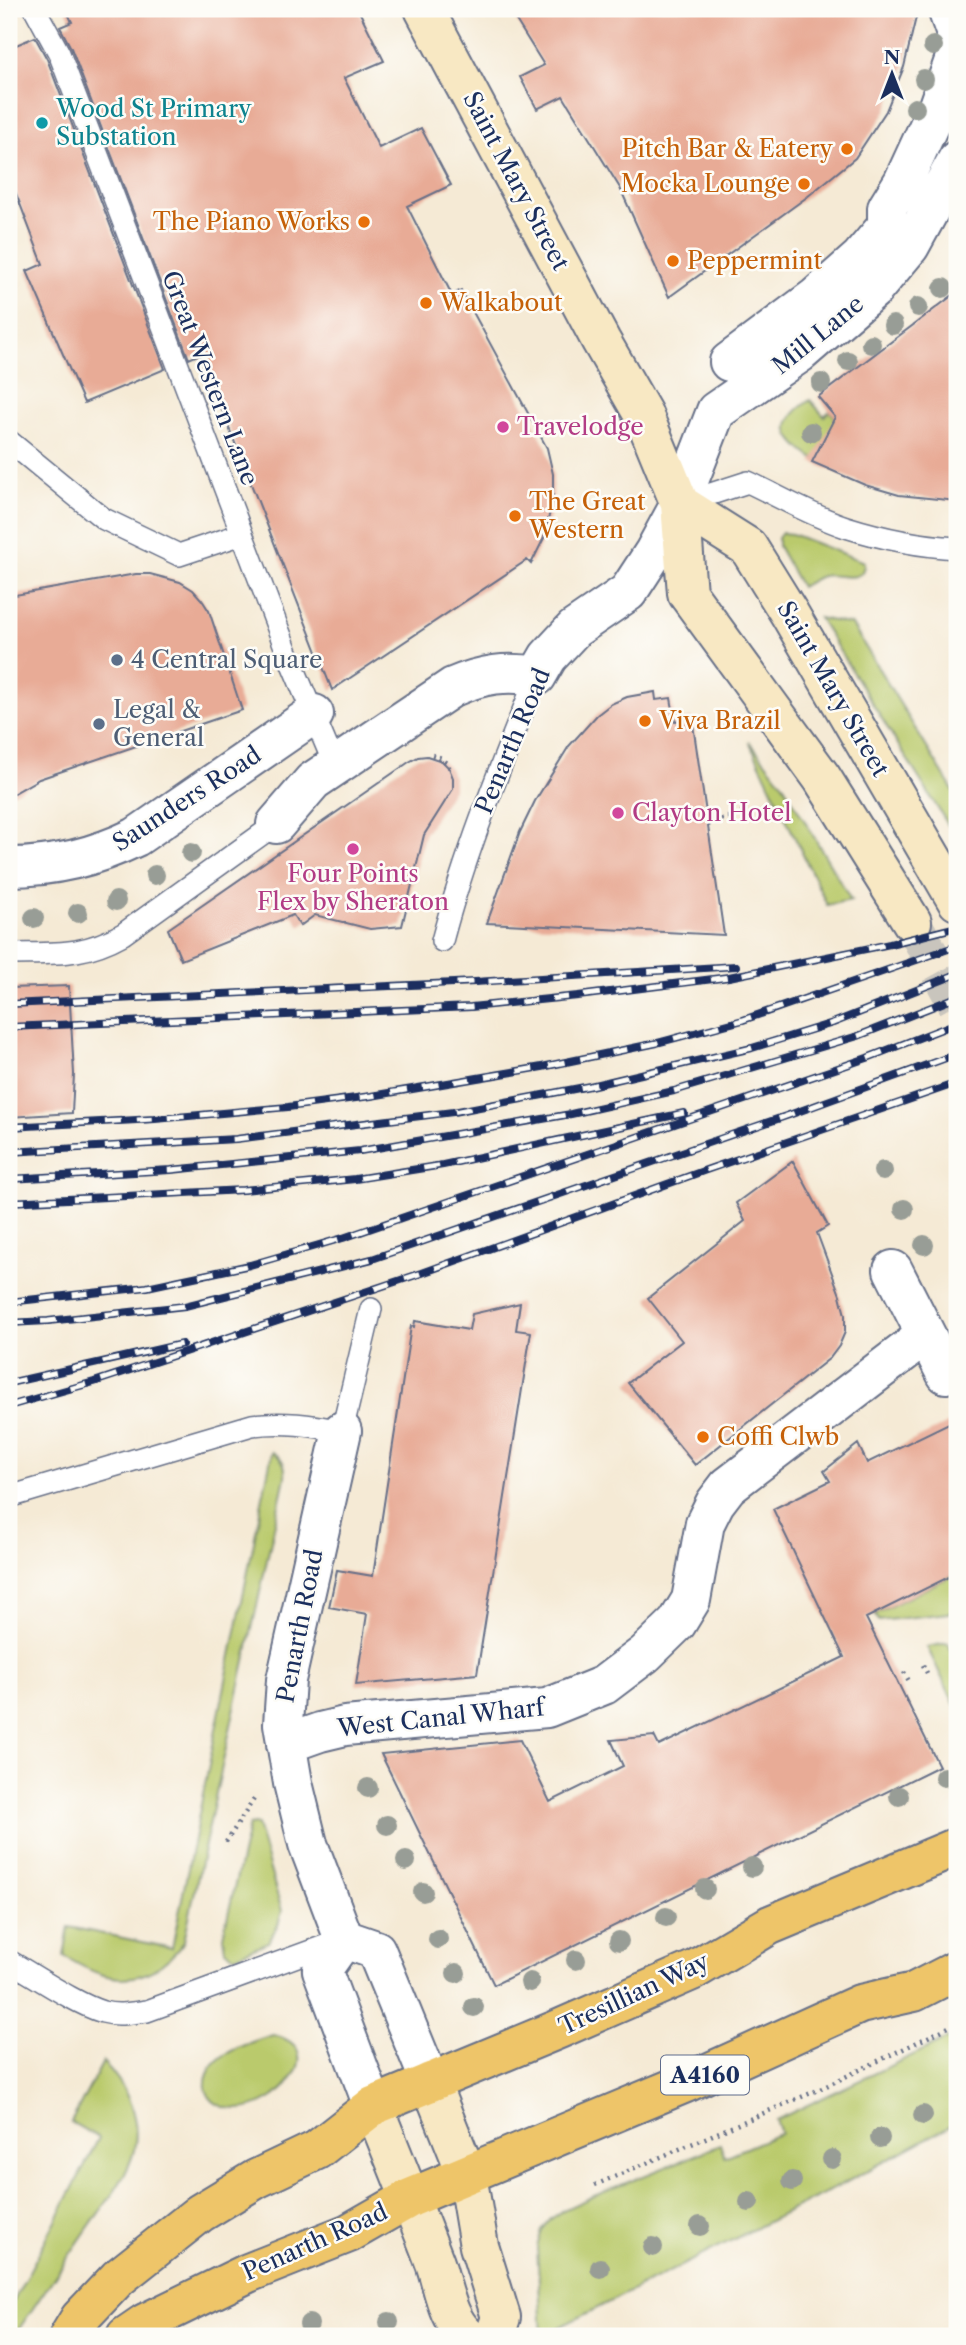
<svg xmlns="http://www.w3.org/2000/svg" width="966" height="2345" font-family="'Libre Caslon Text',serif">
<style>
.green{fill:#baca6c;stroke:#6a7c65;stroke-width:2}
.building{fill:#e8ab96}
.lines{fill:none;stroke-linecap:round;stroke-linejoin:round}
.secondary-tunnel{stroke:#c9c5bd;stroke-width:38;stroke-dasharray:38 19;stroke-linecap:butt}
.lane-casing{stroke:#677088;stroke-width:24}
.street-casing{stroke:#677088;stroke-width:42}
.secondary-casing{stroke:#677088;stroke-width:42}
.primary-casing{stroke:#677088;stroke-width:42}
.path{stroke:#677088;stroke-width:4.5;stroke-dasharray:2 5;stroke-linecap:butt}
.lane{stroke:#fff;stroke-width:21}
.street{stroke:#fff;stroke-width:38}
.secondary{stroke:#f8e8c3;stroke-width:38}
.primary{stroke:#eec569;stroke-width:38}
.rail-casing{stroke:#1b2f5e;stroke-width:8}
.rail{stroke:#fdfcf7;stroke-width:5;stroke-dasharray:16;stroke-linecap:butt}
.tree{fill:#989d96}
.culture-dot{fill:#0f9aa8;stroke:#fdfcf7;stroke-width:2.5}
.food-dot{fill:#e8710a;stroke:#fdfcf7;stroke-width:2.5}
.hotel-dot{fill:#d1479c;stroke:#fdfcf7;stroke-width:2.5}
.service-dot{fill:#5c6f8a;stroke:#fdfcf7;stroke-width:2.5}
.labels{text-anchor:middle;stroke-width:5;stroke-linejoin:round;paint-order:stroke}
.shield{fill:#fdfcf7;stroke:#5f6c8c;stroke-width:2}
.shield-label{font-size:23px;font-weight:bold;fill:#1b2f5e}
.culture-label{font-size:24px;fill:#0d838f;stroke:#fdfcf7;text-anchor:start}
.food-label{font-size:24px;fill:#c56008;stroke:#fdfcf7;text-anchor:start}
.street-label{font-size:24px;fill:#1b2f5e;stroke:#fdfcf7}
.hotel-label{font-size:24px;fill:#b23c85;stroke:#fdfcf7;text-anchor:start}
.service-label{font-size:24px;fill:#4e5e75;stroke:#fdfcf7;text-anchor:start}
</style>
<rect width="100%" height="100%" fill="#fdfcf7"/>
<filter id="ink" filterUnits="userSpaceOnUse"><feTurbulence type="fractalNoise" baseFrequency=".0143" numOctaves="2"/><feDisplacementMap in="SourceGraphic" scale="14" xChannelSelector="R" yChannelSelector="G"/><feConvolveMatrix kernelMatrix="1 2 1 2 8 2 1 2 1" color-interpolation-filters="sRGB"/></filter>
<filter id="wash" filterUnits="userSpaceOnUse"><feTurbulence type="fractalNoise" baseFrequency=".00686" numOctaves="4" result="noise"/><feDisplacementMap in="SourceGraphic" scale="28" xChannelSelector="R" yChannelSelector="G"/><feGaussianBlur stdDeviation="1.57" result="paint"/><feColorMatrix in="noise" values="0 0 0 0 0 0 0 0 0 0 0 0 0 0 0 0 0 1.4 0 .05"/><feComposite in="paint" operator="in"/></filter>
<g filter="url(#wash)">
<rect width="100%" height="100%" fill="#f5ead5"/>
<path class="green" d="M810 400 824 416 830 411 843 428 814 459C784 438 776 423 810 400Z
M782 533 792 534 864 562C865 587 837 572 822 576 815 578 808 583 801 587L778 546V538Z
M819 618 852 625 957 797V839Z
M749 741 783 784 851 900 827 905Z
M272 1452C283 1458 286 1465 285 1477L184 1941C179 1950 170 1958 161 1965 127 1990 95 1975 64 1956L69 1927 172 1948Z
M957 1573V1612L879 1621 875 1614Z
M948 1643 957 1663V1709L927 1647Z
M254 1824 257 1825 282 1911 278 1925 268 1942 235 1956 225 1950 223 1936 247 1833 249 1825Z
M957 2034V2122L841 2185 542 2336 537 2247 542 2230 551 2219 565 2209 594 2196 720 2145 725 2157 781 2133 776 2120Z
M273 2035C332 2048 279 2109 238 2109 202 2109 195 2076 223 2056 238 2046 256 2040 273 2035Z
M103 2062C126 2084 141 2119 134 2150 128 2177 106 2203 90 2225 65 2262 39 2299 14 2336H9V2310L99 2138 71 2122Z"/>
<g id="blocks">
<path class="building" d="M66 9H358L384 61 344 78 379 148 421 128 451 185 407 206 452 295 461 290 547 448 553 474V498L544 538 531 564 527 560 332 690 200 354 189 359 71 48 60 27 72 22Z
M509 9H918L904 67 886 111 855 158 807 197 669 297 620 188 563 96 537 109 520 77 544 65Z
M35 37 47 59 165 369 84 403 27 271 43 264 9 175V48Z
M957 292V501L899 495 865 485 812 462 835 417 818 397Z
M136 574H150L180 582 193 590 202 600 209 611 242 710 39 779 9 796V596Z
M655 692 656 700 671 698 675 721 692 718 724 935 487 923 520 832 535 801 569 746 597 715 611 704 627 697Z
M427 756 442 761 449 768 453 778V789L424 835 402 926 370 929 315 915 300 926 293 915 181 960 168 929 409 762 418 757Z
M69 986 74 1074 72 1113 9 1117V988Z
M793 1161 828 1226 817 1233 840 1295 845 1315V1332L839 1346 830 1358 695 1465 628 1383 682 1341 648 1298 745 1221 736 1203Z
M520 1303 516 1330 531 1332 477 1674 356 1685 367 1614 329 1607 337 1570 373 1576 411 1326 414 1327 415 1321 469 1330 472 1314Z
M957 1419V1573L866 1618 939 1766 494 1985 381 1754 520 1740 550 1802 623 1766 611 1740 654 1736 659 1746 844 1657 773 1509 830 1481 824 1471 858 1444 867 1463Z"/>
</g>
</g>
<g filter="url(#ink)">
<use href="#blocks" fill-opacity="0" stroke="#677088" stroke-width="2"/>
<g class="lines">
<path class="secondary-tunnel" d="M912 922 957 1004"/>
<defs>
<path id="lane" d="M35 9 59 53 287 652 335 766
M9 441 104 519 179 555 242 534
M680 504 748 482C780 497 812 516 846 527 881 538 920 546 957 548
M442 941C466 850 502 763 537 676
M9 954C54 953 82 957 123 934L276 824
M9 1497 252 1425C283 1421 311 1425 342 1431L371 1309
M9 1961C34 1975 76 2004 103 2012 118 2016 132 2013 147 2011L338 1941"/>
<path id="street" d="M947 9 957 37
M729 362 816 297 860 258 887 226V208L903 182 938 106 957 52
M276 824 313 781 453 687C483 674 506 671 537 676L548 657 574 629 628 592 654 552 680 504 716 411 800 353 874 289 910 246 957 160
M9 867C53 867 97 856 136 837L314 714
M893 1270 946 1374
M342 1431 286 1680 283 1724 293 1783 308 1844 344 1939
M286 1744 320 1732 345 1726 547 1708 604 1685 645 1654 677 1623 691 1600 705 1523 715 1503 728 1486 926 1335
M344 1939 322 1970 373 2106
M344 1939 376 1950 430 2082"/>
<path id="secondary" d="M424 9 601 341 643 414 680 504 687 593 822 778 912 922
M680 504 748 547 789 613 957 901
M430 2082 467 2175 479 2246 501 2317 495 2336
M373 2106C394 2158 415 2210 435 2263 443 2286 447 2320 467 2336"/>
<path id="primary" d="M69 2336 80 2318 118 2278 200 2213 256 2179 317 2150 373 2106 559 2029 694 1970 770 1925 957 1847
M126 2336 145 2323 248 2273 349 2233 410 2198 688 2082 860 2004 914 1992 957 1970"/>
</defs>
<use href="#lane" class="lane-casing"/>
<use href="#street" class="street-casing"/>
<use href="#secondary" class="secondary-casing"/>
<use href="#primary" class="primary-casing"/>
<path class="path" d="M432 755 442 758 452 771
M708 825 744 811
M923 1665 927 1673
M904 1672 909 1681
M226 1842 254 1799
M595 2185 818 2090 957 2023"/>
<use href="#lane" class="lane"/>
<use href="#street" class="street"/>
<use href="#secondary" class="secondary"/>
<use href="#primary" class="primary"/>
<defs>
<path id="rail" d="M9 1004 475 982 736 966
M9 1027 471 1007 578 996 729 977 890 944 957 927
M9 1127 155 1119 288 1107 371 1096 542 1067 657 1043 743 1020 957 946
M9 1152 236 1139 453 1112 590 1086 752 1048 833 1023 957 974
M9 1179 171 1170 360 1151 571 1114 674 1091 758 1066 858 1036 957 997
M9 1202 243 1190 355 1179 443 1165 684 1113
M9 1302 147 1287 250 1265 343 1238 867 1058 957 1023
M9 1323 48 1321 185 1306 372 1259 789 1115 957 1054
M9 1383 182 1344
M9 1406 94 1382 422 1273 706 1170 957 1083"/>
</defs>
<use href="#rail" class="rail-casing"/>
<use href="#rail" class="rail"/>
</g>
<g class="tree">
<circle cx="933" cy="46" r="10"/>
<circle cx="924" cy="79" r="10"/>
<circle cx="915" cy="108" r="10"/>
<circle cx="943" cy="288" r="10"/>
<circle cx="918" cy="307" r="10"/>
<circle cx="893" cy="325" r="10"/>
<circle cx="871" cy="344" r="10"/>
<circle cx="848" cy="361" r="10"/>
<circle cx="821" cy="383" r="10"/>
<circle cx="811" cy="432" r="10"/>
<circle cx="191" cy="853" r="10"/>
<circle cx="155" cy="875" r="10"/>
<circle cx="116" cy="901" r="10"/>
<circle cx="78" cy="913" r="10"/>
<circle cx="34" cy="918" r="10"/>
<circle cx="883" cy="1171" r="10"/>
<circle cx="904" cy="1209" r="10"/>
<circle cx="924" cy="1245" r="10"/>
<circle cx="944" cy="1777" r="10"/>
<circle cx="368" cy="1788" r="10"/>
<circle cx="899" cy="1796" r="10"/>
<circle cx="387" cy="1825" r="10"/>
<circle cx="406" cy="1861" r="10"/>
<circle cx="752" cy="1867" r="10"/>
<circle cx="705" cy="1889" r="10"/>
<circle cx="423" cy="1892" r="10"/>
<circle cx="666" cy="1917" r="10"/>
<circle cx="438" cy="1939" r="10"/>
<circle cx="619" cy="1941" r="10"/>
<circle cx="576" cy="1960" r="10"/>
<circle cx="456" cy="1973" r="10"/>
<circle cx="530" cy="1982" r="10"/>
<circle cx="474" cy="2007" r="10"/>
<circle cx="923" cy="2115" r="10"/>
<circle cx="880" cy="2138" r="10"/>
<circle cx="832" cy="2159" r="10"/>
<circle cx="792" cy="2181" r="10"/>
<circle cx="749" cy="2202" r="10"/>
<circle cx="700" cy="2226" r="10"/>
<circle cx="653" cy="2247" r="10"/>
<circle cx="600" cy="2268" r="10"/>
<circle cx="389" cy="2322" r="10"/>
<circle cx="309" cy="2324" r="10"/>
</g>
</g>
<circle class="culture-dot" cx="42" cy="123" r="7"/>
<g class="food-dot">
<circle cx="847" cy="149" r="7"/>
<circle cx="804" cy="184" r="7"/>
<circle cx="364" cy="222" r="7"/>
<circle cx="673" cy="261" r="7"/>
<circle cx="426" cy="303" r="7"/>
<circle cx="515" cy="516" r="7"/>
<circle cx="645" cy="721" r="7"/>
<circle cx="703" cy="1437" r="7"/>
</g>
<g class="hotel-dot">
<circle cx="503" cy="427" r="7"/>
<circle cx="618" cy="813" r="7"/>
<circle cx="353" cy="849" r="7"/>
</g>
<g class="service-dot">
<circle cx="117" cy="660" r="7"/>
<circle cx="99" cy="724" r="7"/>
</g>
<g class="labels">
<rect class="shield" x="661" y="2055.5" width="88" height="39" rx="5"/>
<g class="shield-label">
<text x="705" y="2083">A4160</text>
</g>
<g class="culture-label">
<text x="56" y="117">Wood St Primary<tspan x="56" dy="28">Substation</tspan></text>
</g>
<g class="food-label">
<text x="833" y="157" text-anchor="end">Pitch Bar &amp; Eatery</text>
<text x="790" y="192" text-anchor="end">Mocka Lounge</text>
<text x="350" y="230" text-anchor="end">The Piano Works</text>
<text x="687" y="269">Peppermint</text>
<text x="440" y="311">Walkabout</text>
<text x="529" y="510">The Great<tspan x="529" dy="28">Western</tspan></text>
<text x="659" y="729">Viva Brazil</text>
<text x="717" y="1445">Coffi Clwb</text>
</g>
<g class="street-label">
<text transform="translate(516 181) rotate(62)" y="8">Saint Mary Street</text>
<text transform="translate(818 335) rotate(-39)" y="8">Mill Lane</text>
<text transform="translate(210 378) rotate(69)" y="8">Great Western Lane</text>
<text transform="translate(833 689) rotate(60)" y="8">Saint Mary Street</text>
<text transform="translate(513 741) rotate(-67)" y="8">Penarth Road</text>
<text transform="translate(187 799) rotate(-33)" y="8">Saunders Road</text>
<text transform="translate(300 1626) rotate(-79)" y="8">Penarth Road</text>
<text transform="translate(441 1718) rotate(-6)" y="8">West Canal Wharf</text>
<text transform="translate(634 1994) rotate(-25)" y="8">Tresillian Way</text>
<text transform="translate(315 2242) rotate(-24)" y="8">Penarth Road</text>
</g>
<g class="hotel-label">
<text x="517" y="435">Travelodge</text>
<text x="632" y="821">Clayton Hotel</text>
<text x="353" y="882" text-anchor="middle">Four Points<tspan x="353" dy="28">Flex by Sheraton</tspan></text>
</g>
<g class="service-label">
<text x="131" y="668">4 Central Square</text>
<text x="113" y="718">Legal &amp;<tspan x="113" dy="28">General</tspan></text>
</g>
</g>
<rect width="966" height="2345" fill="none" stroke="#fdfcf7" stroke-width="35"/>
<g transform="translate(892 74)" stroke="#fdfcf7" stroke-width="5" paint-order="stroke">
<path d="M0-5L12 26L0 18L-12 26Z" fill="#1b2f5e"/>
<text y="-10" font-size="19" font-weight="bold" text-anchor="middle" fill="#1b2f5e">N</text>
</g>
</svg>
